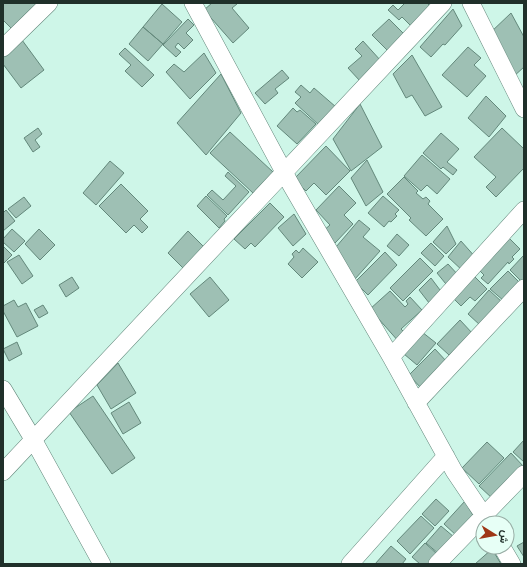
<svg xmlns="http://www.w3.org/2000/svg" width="527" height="567" font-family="'Fira Sans Condensed',Vazirmatn,sans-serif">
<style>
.building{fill:#9ec0b4;stroke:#63887b}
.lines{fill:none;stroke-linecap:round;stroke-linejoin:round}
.street-casing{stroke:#63877b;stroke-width:18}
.street{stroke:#fff;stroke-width:17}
</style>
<rect width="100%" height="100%" fill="#cef6e8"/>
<path class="building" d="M5 3H37L11 28 3 20V5Z
M212 3H236L237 4 232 8 249 28 233 43 204 10Z
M405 3H427L431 7 412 27 402 17 399 20 388 10 393 5 398 10Z
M162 4 182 22 163 44 143 27Z
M453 9 462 26 445 45 443 44 431 57 420 47Z
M511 13 524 37V67L513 77 490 33Z
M188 19 194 25 186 33 193 40 184 49 178 43 175 47 181 52 176 57 163 45Z
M389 19 405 35 388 51 372 35Z
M143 27 163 44 148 61 129 44Z
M22 40 44 70 21 88 3 64V55Z
M363 41 381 61 360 81 348 68 362 56 355 49Z
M468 47 481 58 474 65 486 76 467 97 442 75Z
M125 48 154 75 142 87 125 71 131 65 119 54Z
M204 53 216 73 190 99 166 72 174 64 184 72Z
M412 55 442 107 425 116 412 95 406 98 393 74Z
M282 70 289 78 275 89 278 93 265 104 255 93Z
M221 74 241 113 206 155 177 123Z
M301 85 310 93 314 88 336 107 320 126 295 103 301 97 295 92Z
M486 96 506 116 489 137 468 118Z
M360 104 382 147 351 171 333 139Z
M293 108 297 112 300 110 316 124 297 144 277 126Z
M38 128 42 134 35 140 40 147 33 152 24 138Z
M502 128 524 149V168L496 197 486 187 496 177 474 157Z
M230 132 273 172 253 193 210 153Z
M441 133 459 149 447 162 457 170 453 175 443 167 441 169 423 153Z
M326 146 350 171 326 195 314 183 306 191 294 179Z
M422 155 450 179 437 194 427 185 421 191 404 176Z
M367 160 383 192 366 206 351 178Z
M110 161 124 173 96 205 83 193Z
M228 172 249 192 228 215 207 195 212 190 223 200 236 186 225 176Z
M404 177 418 191 416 193 423 199 426 197 430 201 428 204 443 219 426 236 409 220 411 218 387 194Z
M121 184 148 211 140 219 148 227 142 233 134 225 126 233 99 206Z
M339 186 356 203 344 215 353 224 335 243 323 231 330 225 316 210Z
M206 196 227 216 224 219 225 221 219 228 197 206Z
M383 196 399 210 395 214 397 216 391 222 389 221 384 227 368 213Z
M24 197 31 206 16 218 8 209Z
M270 203 284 217 255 247 251 243 245 249 234 239Z
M6 210 15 221 3 231V213Z
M294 214 306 234 293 246 278 228Z
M359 220 370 229 363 237 380 251 355 279 336 247Z
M447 226 456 244 446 254 433 242Z
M12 229 25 241 14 252 3 242V239Z
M39 229 55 245 40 260 25 244Z
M188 231 205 248 185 270 168 253Z
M397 234 409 245 399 256 387 246Z
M507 236 520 249 512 257 514 259 509 264 508 262 488 284 481 278 484 275 477 268Z
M461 241 477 259 464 272 448 257Z
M431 243 444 256 435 266 421 253Z
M3 246 12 255 3 264Z
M303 248 318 262 302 278 288 264 294 257 292 254 296 250 299 253Z
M385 252 397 265 368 295 355 282Z
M19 255 33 276 22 284 7 262Z
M524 255V280L522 282 510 270Z
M420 258 433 271 403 301 390 288Z
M448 264 460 277 450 289 437 273Z
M508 271 521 284 504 301 490 289Z
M474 276 487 289 475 301 470 297 461 306 453 298Z
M72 277 79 288 66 297 59 285Z
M210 277 229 300 209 317 190 294Z
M431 278 443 294 433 308 419 290Z
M489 290 502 302 481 326 468 314Z
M390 291 405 307 408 304 406 301 410 297 422 310 401 329 407 335 399 342 370 309Z
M14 300 18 307 26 303 38 326 17 337 3 311V306Z
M43 305 48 313 39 318 34 310Z
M460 320 473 334 459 345 449 355 437 344Z
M422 332 436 343 417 365 404 354Z
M17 342 22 354 9 361 3 349Z
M435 349 447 362 421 388 409 375Z
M118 363 136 393 111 409 97 385Z
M93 396 135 458 112 474 69 412Z
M129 402 141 423 123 434 111 413Z
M524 440V462L513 452Z
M487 442 504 458 479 484 462 468Z
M511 453 524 467 493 499 479 486Z
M436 499 449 511 435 526 422 514Z
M465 501 474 517 457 536 444 524Z
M421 516 434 528 410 554 397 541Z
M441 526 454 537 439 554 426 543Z
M524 542V557L517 546Z
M425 543 437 554 428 564H420L412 557Z
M391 546 406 559 402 564H375Z
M492 549 501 564H475Z"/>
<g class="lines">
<defs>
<path id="street" d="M193 3 291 185 391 357 454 471 489 523
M471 3 524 109
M3 48 49 3
M391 357 524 210
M3 389 33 439 102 564
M416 403 524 288
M3 472 443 3
M502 547 512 564
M350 564 446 456
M437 564 524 474"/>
</defs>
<use href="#street" class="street-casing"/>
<use href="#street" class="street"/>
</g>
<rect width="527" height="567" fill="none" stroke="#20302a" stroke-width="8"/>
<g transform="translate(495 535) rotate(101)"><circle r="19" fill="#e7fff6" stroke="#97aca4"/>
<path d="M0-3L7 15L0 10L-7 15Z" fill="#9e3616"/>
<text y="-6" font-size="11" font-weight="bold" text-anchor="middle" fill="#20302a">ش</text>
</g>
</svg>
